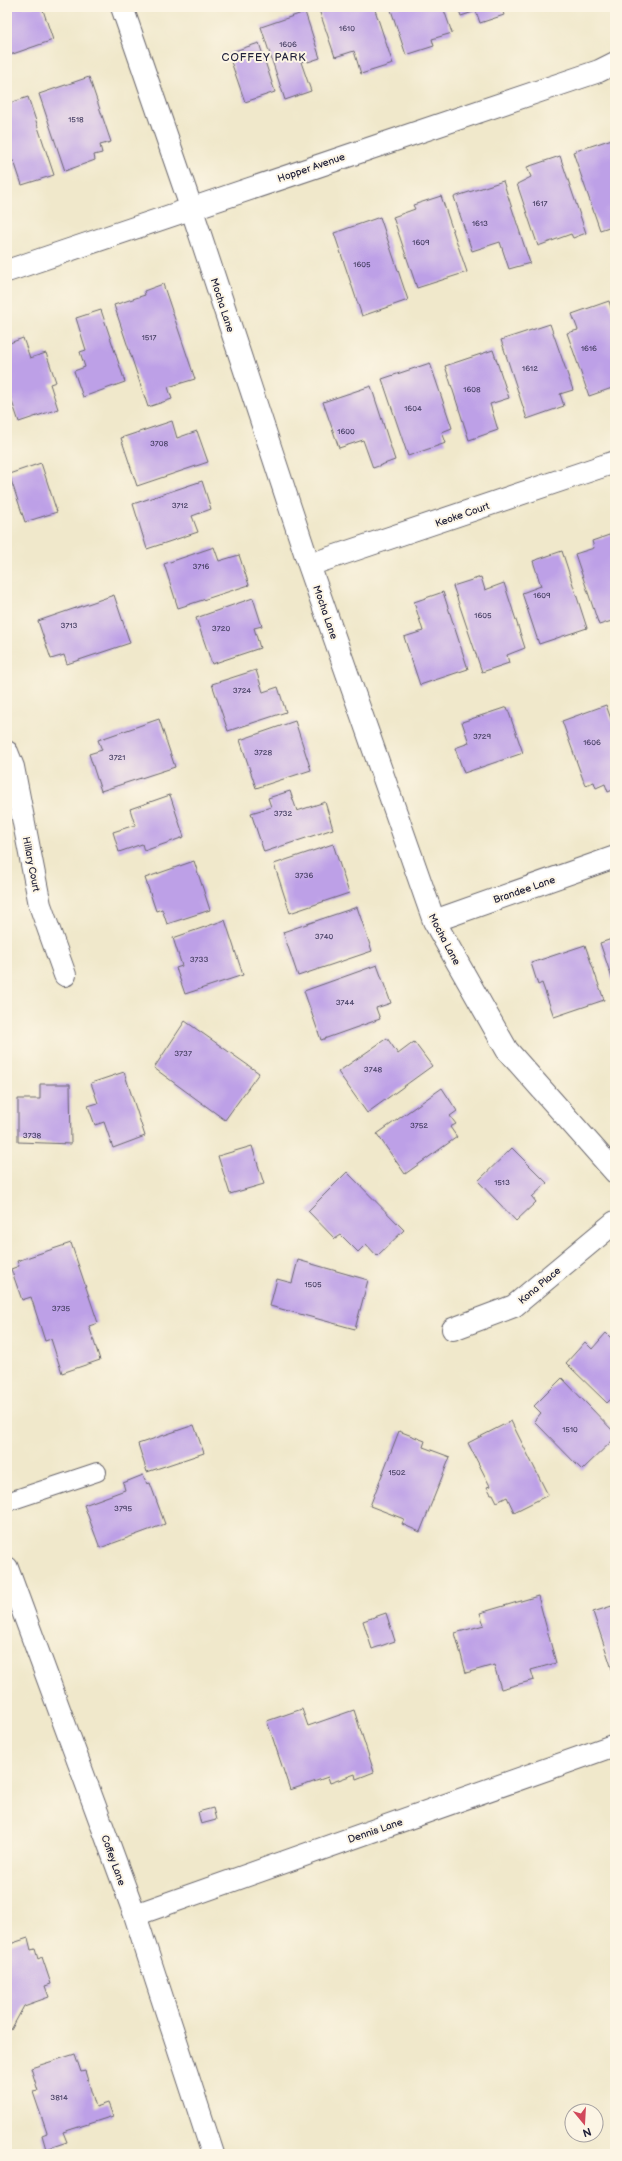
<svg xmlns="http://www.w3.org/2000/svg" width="622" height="2161" font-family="'Balsamiq Sans',sans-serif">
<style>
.building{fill:#bda0e7}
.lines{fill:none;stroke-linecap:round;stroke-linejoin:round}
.service-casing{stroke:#6a676d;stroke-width:20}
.minor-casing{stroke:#6a676d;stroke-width:24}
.tertiary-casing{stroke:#6a676d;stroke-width:24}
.service{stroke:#fff;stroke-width:18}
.minor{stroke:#fff;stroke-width:22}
.tertiary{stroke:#fff;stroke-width:22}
.labels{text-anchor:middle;stroke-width:4;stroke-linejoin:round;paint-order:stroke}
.number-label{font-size:8px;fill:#494266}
.street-label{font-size:10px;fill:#22223b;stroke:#fcf5e5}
.neighbourhood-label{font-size:11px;letter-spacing:1px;fill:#22223b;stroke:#fcf5e5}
</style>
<rect width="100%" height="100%" fill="#fcf5e5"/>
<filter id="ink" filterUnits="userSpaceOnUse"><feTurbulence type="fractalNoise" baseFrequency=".025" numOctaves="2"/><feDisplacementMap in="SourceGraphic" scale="8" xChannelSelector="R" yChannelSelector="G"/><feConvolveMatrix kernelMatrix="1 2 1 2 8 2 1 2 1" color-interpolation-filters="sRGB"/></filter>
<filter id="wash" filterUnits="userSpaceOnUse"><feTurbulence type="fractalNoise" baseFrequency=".012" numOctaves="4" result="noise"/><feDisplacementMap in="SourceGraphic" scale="16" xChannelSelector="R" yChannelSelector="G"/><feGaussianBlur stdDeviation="0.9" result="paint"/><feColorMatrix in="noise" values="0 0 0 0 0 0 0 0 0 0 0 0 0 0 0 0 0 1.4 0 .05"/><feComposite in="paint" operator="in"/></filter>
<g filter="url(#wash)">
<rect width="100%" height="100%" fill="#f0e8cb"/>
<g id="blocks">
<path class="building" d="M7 7H42L53 40 7 56Z
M318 7H374L393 64 361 74 354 51 335 57Z
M390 7H443L452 33 432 39 434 46 406 55Z
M458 7H501L504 15 480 23 476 11 461 16Z
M305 12 320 58 308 62 307 60 301 62 311 91 285 100 261 27Z
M259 43 275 92 245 102 228 53Z
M89 77 111 142 100 145 102 153 94 155 95 160 65 171 39 94Z
M28 97 54 175 22 185 14 161 7 163V104Z
M615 138V225L600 230 573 152Z
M560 156 586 233 573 238 571 234 538 246 517 184 531 177 527 167Z
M503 181 530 263 509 269 500 242 472 251 454 197Z
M441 196 467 272 417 288 393 217 415 209 413 205Z
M380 217 408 300 362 316 334 233Z
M163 284 195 379 168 387 172 399 148 407 114 305 145 295 144 291Z
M609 301 615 320V387L589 396 567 333 578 330 572 314Z
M101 310 125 382 83 397 74 371 85 367 80 352 86 350 76 318Z
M550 324 573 390 560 394 564 406 527 419 501 340Z
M23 338 30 358 46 353 56 382 50 384 58 409 19 422 7 387V344Z
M493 350 509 398 490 404 498 430 469 440 445 366Z
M430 363 452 428 442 432 446 443 408 456 382 379Z
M371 386 395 460 373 468 363 440 339 448 323 402Z
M172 421 177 438 197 431 208 462 137 486 121 438Z
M41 463 57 512 25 522 9 474Z
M202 481 211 509 192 516 198 532 147 549 133 504Z
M615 533V620L599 625 575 554 594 548 592 541Z
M214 547 219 561 239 555 249 585 178 608 164 564Z
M562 551 587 628 539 644 522 593 541 586 533 561Z
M481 577 485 590 504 583 525 648 507 655 509 663 482 672 453 586Z
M443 592 468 669 420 685 404 637 423 631 414 602Z
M114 595 130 643 67 664 64 655 51 659 38 621Z
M253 598 262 626 254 628 260 648 212 664 196 618Z
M256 670 263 692 278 687 286 712 228 731 212 684Z
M606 705 615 730V789L608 792 605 784 596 788 594 782 585 785 562 721Z
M507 707 523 753 464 773 455 748 469 743 462 722Z
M159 719 175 767 101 791 89 754 102 750 98 740Z
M295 721 311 770 256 788 240 740Z
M290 791 297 811 325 802 333 829 264 852 251 813 271 807 268 798Z
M170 795 184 837 144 851 142 844 119 852 113 832 135 825 130 809Z
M333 844 349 893 290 913 274 864Z
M194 861 210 910 167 924 162 909 156 911 145 878Z
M357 907 372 951 298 976 283 932Z
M225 920 243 975 185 994 176 968 182 966 173 938Z
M615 938V987L600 943Z
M585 945 604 1000 554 1017 542 983 538 985 531 963Z
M377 965 391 1003 376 1008 380 1019 321 1040 304 991Z
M185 1021 259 1073 225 1120 154 1068Z
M387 1038 398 1054 414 1042 432 1066 367 1113 338 1072Z
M124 1072 145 1136 113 1148 104 1122 95 1125 88 1106 98 1103 91 1083Z
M40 1084H70L71 1144 18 1142V1099H40Z
M442 1088 457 1111 450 1116 456 1124 450 1127 457 1137 405 1174 377 1134Z
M252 1146 264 1184 230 1194 218 1156Z
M512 1148 547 1183 532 1197 536 1202 516 1221 478 1181Z
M347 1172 404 1230 377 1256 366 1244 358 1252 341 1235 335 1239 308 1211Z
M71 1243 98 1323 89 1326 100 1360 62 1373 51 1339 45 1341 31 1297 22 1300 11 1269 19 1266 17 1261Z
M298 1260 368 1280 355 1329 270 1306 277 1279 292 1283Z
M606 1333 615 1342V1395L607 1403 566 1363 585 1342 592 1349Z
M562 1378 615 1433V1438L582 1470 534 1421 541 1413 534 1406Z
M511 1421 548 1495 514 1512 507 1497 497 1502 493 1494H491L487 1487 490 1486 468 1443Z
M194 1425 204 1453 147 1472 138 1444Z
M399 1431 425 1441 423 1447 450 1457 420 1532 402 1524 404 1519 370 1506Z
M143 1475 147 1484 150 1483 165 1524 100 1548 84 1505 125 1490 123 1483Z
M538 1596 556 1663 531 1670 534 1680 501 1689 494 1665 466 1673 455 1633 484 1625 480 1613Z
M615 1605V1672H613L593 1612Z
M386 1613 395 1641 372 1649 363 1621Z
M302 1709 308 1726 354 1710 374 1772 356 1779 355 1774 330 1783 328 1777 290 1790 267 1721Z
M213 1808 216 1820 201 1824 198 1812Z
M28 1938 31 1950 35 1949 38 1959 42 1957 51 1984 45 1986 49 1997 24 2006 11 2030 7 2028V1945Z
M75 2054 81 2072 85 2071 96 2107 108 2103 113 2116 63 2132 67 2142 46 2149 42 2135 47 2133 33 2092 38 2091 31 2068Z"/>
</g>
</g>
<g filter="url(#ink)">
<use href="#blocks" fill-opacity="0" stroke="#6a676d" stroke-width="1"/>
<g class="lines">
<defs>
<path id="service" d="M7 1502 97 1472"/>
<path id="minor" d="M122 7 191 207 309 565 434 921 507 1050 615 1172
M309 565 615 462
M7 752 13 767 40 905 65 975
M434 921 615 857
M453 1329 514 1306 615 1222
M7 1568 135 1915 213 2154
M135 1915 615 1745"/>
<path id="tertiary" d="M7 271 599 71 615 63"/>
</defs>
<use href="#service" class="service-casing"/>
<use href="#minor" class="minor-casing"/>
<use href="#tertiary" class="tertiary-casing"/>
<use href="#service" class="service"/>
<use href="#minor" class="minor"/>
<use href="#tertiary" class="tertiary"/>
</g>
</g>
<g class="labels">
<g class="number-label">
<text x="347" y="31">1610</text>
<text x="288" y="47">1606</text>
<text x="76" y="122">1518</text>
<text x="540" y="206">1617</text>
<text x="480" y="226">1613</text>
<text x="421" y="245">1609</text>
<text x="362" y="267">1605</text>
<text x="149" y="340">1517</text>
<text x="589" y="351">1616</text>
<text x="530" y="371">1612</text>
<text x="472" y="392">1608</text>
<text x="413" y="411">1604</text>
<text x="346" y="434">1600</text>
<text x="159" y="446">3708</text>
<text x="180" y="508">3712</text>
<text x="201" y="569">3716</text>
<text x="542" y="598">1609</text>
<text x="483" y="618">1605</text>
<text x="69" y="628">3713</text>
<text x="221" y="631">3720</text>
<text x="242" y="693">3724</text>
<text x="482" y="739">3729</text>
<text x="592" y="745">1606</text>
<text x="263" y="755">3728</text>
<text x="117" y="760">3721</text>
<text x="283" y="816">3732</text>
<text x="304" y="878">3736</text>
<text x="324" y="939">3740</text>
<text x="199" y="962">3733</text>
<text x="345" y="1005">3744</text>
<text x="183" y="1056">3737</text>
<text x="373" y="1072">3748</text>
<text x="419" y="1128">3752</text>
<text x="32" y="1138">3738</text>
<text x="502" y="1185">1513</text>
<text x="313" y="1287">1505</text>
<text x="61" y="1311">3735</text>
<text x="570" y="1432">1510</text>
<text x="397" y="1475">1502</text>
<text x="123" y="1511">3795</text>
<text x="59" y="2100">3814</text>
</g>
<g class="street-label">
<text transform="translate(311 167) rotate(-19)" y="4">Hopper Avenue</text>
<text transform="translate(223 305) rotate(72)" y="4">Mocha Lane</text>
<text transform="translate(462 514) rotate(-19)" y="4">Keoke Court</text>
<text transform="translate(326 612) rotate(71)" y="4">Mocha Lane</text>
<text transform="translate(32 864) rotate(79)" y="4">Hillary Court</text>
<text transform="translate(524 889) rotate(-19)" y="4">Brandee Lane</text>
<text transform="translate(445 939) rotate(62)" y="4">Mocha Lane</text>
<text transform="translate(539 1285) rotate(-40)" y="4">Kona Place</text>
<text transform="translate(375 1830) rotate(-19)" y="4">Dennis Lane</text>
<text transform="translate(114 1860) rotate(70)" y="4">Coffey Lane</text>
</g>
<g class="neighbourhood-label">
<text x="264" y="61">COFFEY PARK</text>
</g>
</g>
<rect width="622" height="2161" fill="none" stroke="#fcf5e5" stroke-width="24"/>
<g transform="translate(584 2123) rotate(162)"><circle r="19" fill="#fcf5e5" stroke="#a5a1a1"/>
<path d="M0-3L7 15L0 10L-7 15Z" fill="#d1495b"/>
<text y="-6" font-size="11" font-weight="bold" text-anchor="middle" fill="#22223b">N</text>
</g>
</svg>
